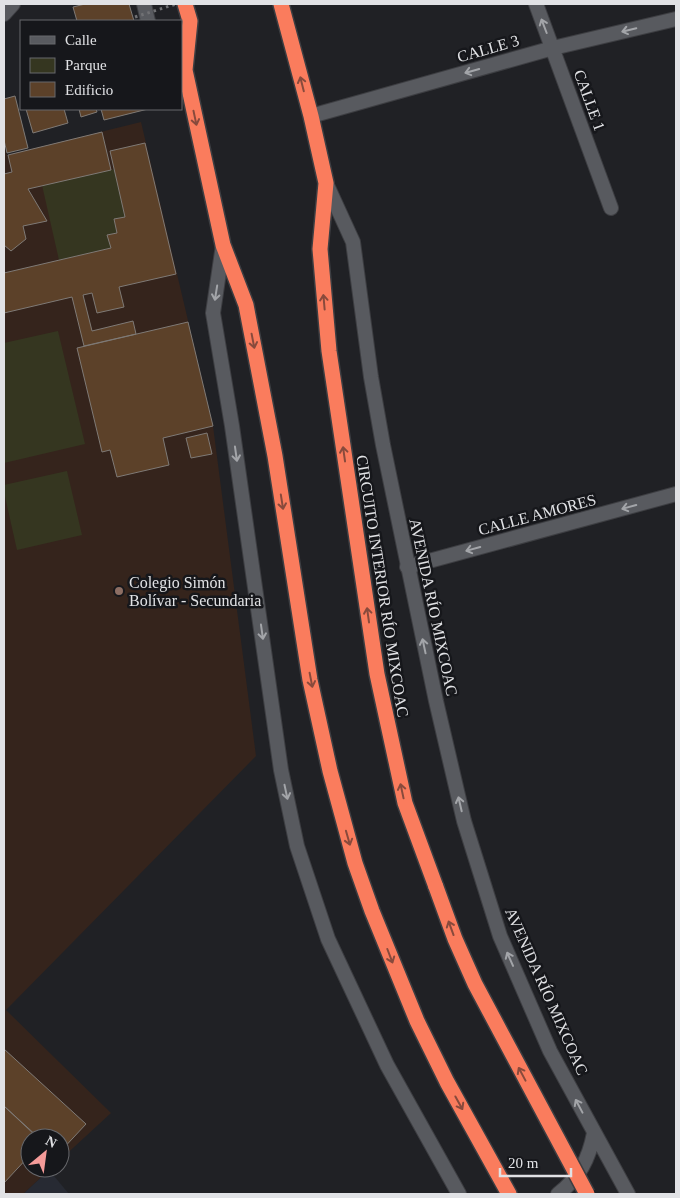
<svg xmlns="http://www.w3.org/2000/svg" width="680" height="1198" font-family="'Times New Roman',serif">
<style>
.built{fill:#272a33}
.education{fill:#35241c}
.green{fill:#353620}
.building{fill:#5c4129;stroke:#7f7a76}
.lines{fill:none;stroke-linecap:round;stroke-linejoin:round}
.minor-casing{stroke:#3d3e42;stroke-width:16}
.secondary-casing{stroke:#3d3e42;stroke-width:16}
.motorway-casing{stroke:#3d3e42;stroke-width:18}
.minor{stroke:#585a5f;stroke-width:14}
.secondary{stroke:#585a5f;stroke-width:14}
.motorway{stroke:#fa7c5d;stroke-width:15}
.motorway-bridge-casing{stroke:#3d3e42;stroke-width:18;stroke-linecap:butt}
.path-bridge{stroke:#707174;stroke-width:3;stroke-dasharray:2.5 4;stroke-linecap:butt}
.motorway-bridge{stroke:#fa7c5d;stroke-width:15}
.oneway{stroke:#a3a5a9}
.oneway2{stroke:#884a3c}
.education-dot{fill:#8d6e63;stroke:#16171b;stroke-width:2}
.labels{text-anchor:middle;stroke-width:5;stroke-linejoin:round;paint-order:stroke}
.street-label{font-size:16px;fill:#e1e2e5;stroke:#16171b}
.poi-label{font-size:16px;fill:#e1e2e5;stroke:#16171b;text-anchor:start}
</style>
<rect width="100%" height="100%" fill="#202125"/>
<path class="built" d="M49 1170 69 1194H23Z"/>
<path class="education" d="M141 122 213 426 256 756 6 1010 111 1113 60 1160V1138H30V1168H51L23 1194H4V144L7 155Z"/>
<path class="green" d="M115 169 125 217 114 219 117 233 108 235 111 248 59 260 42 185Z
M58 331 85 444 4 463V343Z
M67 471 82 535 17 550 4 492V485Z"/>
<path class="building" d="M85 4H129L134 21H77L73 7Z
M15 96 28 148 7 153 4 140V99Z
M26 109H64L68 123 33 133Z
M79 109H96L97 112 81 117Z
M101 109H148L104 120Z
M102 132 111 170 28 189 47 221 23 226 26 239 11 251 4 245V174L12 172 8 155Z
M145 143 176 274 119 287 124 307 97 313 92 293 83 295 92 331 133 321 136 334 84 346 72 297 4 313V273L111 248 107 235 117 233 114 219 125 217 110 151Z
M188 322 213 426 163 438 169 465 117 477 110 450 102 452 77 348Z
M207 433 212 454 191 458 186 438Z
M4 1049 86 1124 60 1152V1138H39L4 1106Z
M4 1106 38 1138H30V1155L4 1183Z"/>
<g class="lines">
<defs>
<path id="minor" d="M536 4 611 208
M4 14 13 4
M311 116 553 48 676 19
M407 567 676 494"/>
<path id="secondary" d="M144 4 148 21
M326 183 353 242 371 377 383 445 436 701 464 821 500 936 550 1051 628 1194
M223 245 213 313 232 426 281 770 297 846 328 939 387 1065 459 1194
M558 1194C579 1178 589 1159 594 1133"/>
<path id="motorway" d="M185 4 190 21 185 70 223 245 246 305 275 456 310 680 330 771 342 815 355 863 372 911 417 1021 447 1082 509 1194
M281 4 311 116 326 183 320 249 329 351 377 674 405 803 436 887"/>
</defs>
<use href="#minor" class="minor-casing"/>
<use href="#secondary" class="secondary-casing"/>
<use href="#motorway" class="motorway-casing"/>
<use href="#minor" class="minor"/>
<use href="#secondary" class="secondary"/>
<use href="#motorway" class="motorway"/>
<defs>
<path id="motorway-bridge" d="M436 887 455 939 475 984 587 1194"/>
</defs>
<use href="#motorway-bridge" class="motorway-bridge-casing"/>
<path class="path-bridge" d="M135 17 176 4"/>
<use href="#motorway-bridge" class="motorway-bridge"/>
</g>
<defs><path id="oneway-shaft" d="M-6 0H5M1.5-3L5.5 0L1.5 3" fill="none" stroke-width="1.6" stroke-linecap="round" stroke-linejoin="round" transform="scale(1.25)"/></defs>
<g class="oneway">
<use href="#oneway-shaft" transform="translate(544 26) rotate(-111)"/>
<use href="#oneway-shaft" transform="translate(629 30) rotate(167)"/>
<use href="#oneway-shaft" transform="translate(472 71) rotate(164)"/>
<use href="#oneway-shaft" transform="translate(216 293) rotate(99)"/>
<use href="#oneway-shaft" transform="translate(236 454) rotate(82)"/>
<use href="#oneway-shaft" transform="translate(629 507) rotate(165)"/>
<use href="#oneway-shaft" transform="translate(473 549) rotate(165)"/>
<use href="#oneway-shaft" transform="translate(262 632) rotate(82)"/>
<use href="#oneway-shaft" transform="translate(424 646) rotate(-102)"/>
<use href="#oneway-shaft" transform="translate(286 792) rotate(78)"/>
<use href="#oneway-shaft" transform="translate(460 804) rotate(-103)"/>
<use href="#oneway-shaft" transform="translate(510 959) rotate(-114)"/>
<use href="#oneway-shaft" transform="translate(579 1106) rotate(-118)"/>
</g>
<g class="oneway2">
<use href="#oneway-shaft" transform="translate(302 84) rotate(-104)"/>
<use href="#oneway-shaft" transform="translate(195 118) rotate(78)"/>
<use href="#oneway-shaft" transform="translate(324 302) rotate(-95)"/>
<use href="#oneway-shaft" transform="translate(253 341) rotate(79)"/>
<use href="#oneway-shaft" transform="translate(344 454) rotate(-98)"/>
<use href="#oneway-shaft" transform="translate(282 502) rotate(81)"/>
<use href="#oneway-shaft" transform="translate(368 615) rotate(-98)"/>
<use href="#oneway-shaft" transform="translate(311 680) rotate(79)"/>
<use href="#oneway-shaft" transform="translate(402 791) rotate(-102)"/>
<use href="#oneway-shaft" transform="translate(348 838) rotate(74)"/>
<use href="#oneway-shaft" transform="translate(451 928) rotate(-110)"/>
<use href="#oneway-shaft" transform="translate(390 956) rotate(69)"/>
<use href="#oneway-shaft" transform="translate(522 1074) rotate(-118)"/>
<use href="#oneway-shaft" transform="translate(459 1103) rotate(61)"/>
</g>
<circle class="education-dot" cx="119" cy="591" r="5"/>
<g class="labels">
<g class="street-label">
<text transform="translate(488 48) rotate(-16)" y="6">CALLE 3</text>
<text transform="translate(590 100) rotate(70)" y="6">CALLE 1</text>
<text transform="translate(537 514) rotate(-15)" y="6">CALLE AMORES</text>
<text transform="translate(383 586) rotate(81)" y="6">CIRCUITO INTERIOR RÍO MIXCOAC</text>
<text transform="translate(434 607) rotate(78)" y="6">AVENIDA RÍO MIXCOAC</text>
<text transform="translate(547 991) rotate(66)" y="6">AVENIDA RÍO MIXCOAC</text>
</g>
<g class="poi-label">
<text x="129" y="588">Colegio Simón<tspan x="129" dy="18">Bolívar - Secundaria</tspan></text>
</g>
</g>
<rect width="680" height="1198" fill="none" stroke="#e1e2e5" stroke-width="10"/>
<rect x="20" y="20" width="162" height="90" fill="#16171b" stroke="#67686c"/>
<rect x="30" y="36" width="25" height="8" fill="#585a5f" stroke="#67686c"/>
<text x="65" y="45" font-size="15" fill="#e1e2e5">Calle</text>
<rect x="30" y="58" width="25" height="15" fill="#353620" stroke="#67686c"/>
<text x="65" y="70" font-size="15" fill="#e1e2e5">Parque</text>
<rect x="30" y="82" width="25" height="15" fill="#5c4129" stroke="#67686c"/>
<text x="65" y="95" font-size="15" fill="#e1e2e5">Edificio</text>
<g transform="translate(45 1153) rotate(29)"><circle r="24" fill="#16171b" stroke="#67686c"/>
<path d="M0-4L9 19L0 12L-9 19Z" fill="#f59b99"/>
<text y="-8" font-size="14" font-weight="bold" text-anchor="middle" fill="#e1e2e5">N</text>
</g>
<path d="M500 1168v8h71v-8" fill="none" stroke="#e1e2e5" stroke-width="2.5"/>
<text x="508" y="1168" font-size="15" fill="#e1e2e5" stroke="#16171b" stroke-width="4" paint-order="stroke">20 m</text>
</svg>
